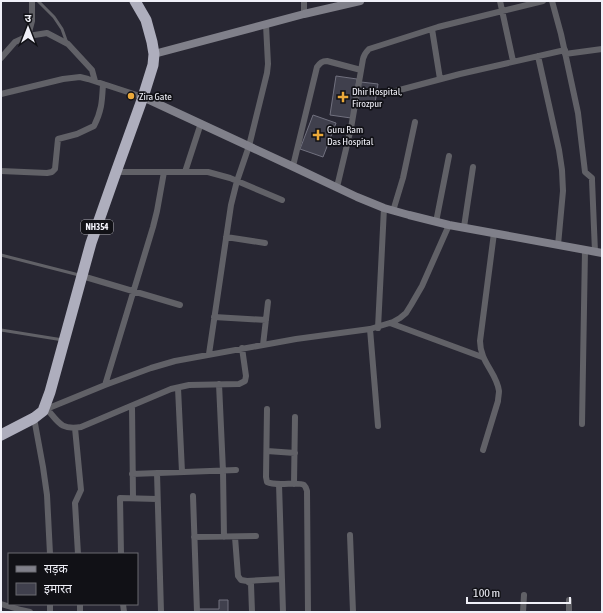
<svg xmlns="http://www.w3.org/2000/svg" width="603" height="613" font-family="'Asap Condensed','Noto Sans Devanagari',sans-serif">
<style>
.building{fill:#40404d;stroke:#71717f}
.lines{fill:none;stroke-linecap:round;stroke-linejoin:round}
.lane{stroke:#616167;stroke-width:3}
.street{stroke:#616167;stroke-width:6}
.secondary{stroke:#80808a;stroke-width:8}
.highway{stroke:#aeaebd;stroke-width:11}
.poi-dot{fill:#eba93a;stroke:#111116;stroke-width:1.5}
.labels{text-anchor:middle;stroke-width:3.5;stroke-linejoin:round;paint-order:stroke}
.shield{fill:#111116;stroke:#adadb4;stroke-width:1}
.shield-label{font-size:9px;font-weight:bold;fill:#f0f0f8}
.poi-label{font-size:10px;fill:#f0f0f8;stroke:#111116;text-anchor:start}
</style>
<rect width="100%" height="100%" fill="#282733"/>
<path class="building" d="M336 76 357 79 351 118 330 115Z
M361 82 378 84 375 103 358 100Z
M313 115 336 123 323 157 300 149Z
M219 600H228V612H198V609H219Z"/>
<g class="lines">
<path class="lane" d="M38 1 54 17 62 29 67 43
M1 255 79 275
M1 330 63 340"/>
<path class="street" d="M304 1V14
M500 1 513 61
M552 1 561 34 578 113 585 172 592 178V180L595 252
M432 29 440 79
M28 36 32 21V1
M565 54 602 49
M538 56 559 150 562 170 563 191 558 245
M1 58 15 42 28 36 47 33 68 44 92 70 95 81
M392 92 460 74 565 50
M1 94 63 79 80 77 88 79 143 97
M293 166 317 67C320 63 322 61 327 61L361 70
M1 171 47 173 52 172 55 169 58 139 77 134 94 126C102 110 102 101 103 84
M116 172H208L230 178 282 200
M185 172 201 123
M337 187 351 128 363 59C364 54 366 52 369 49L438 27 543 1
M393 211 403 178 415 122
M436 222 449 156
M464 227 473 167
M226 237 265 243
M82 276 180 305
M214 317 266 320
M390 323 482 357
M378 328 384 208
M370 329 378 426
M263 345 268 302
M209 354 231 205 237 181 249 146 267 73 268 64 266 25
M219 384 223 471 224 537
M105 385 153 227 157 211 164 172
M178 388 182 472
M132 406 133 498
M47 409C59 423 61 430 81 427L171 389 189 385 239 384 245 381 246 376 242 348
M267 409 266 477 267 482C277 487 298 481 304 485 306 487 306 488 307 491L308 612
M44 410 105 385 151 368 175 361 296 339 370 329 393 322 400 318 406 313 411 305 422 286 449 225
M34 418 43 467 47 495 50 554
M582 424 585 250
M75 428 81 490 75 503 78 554
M483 450 498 401C498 398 499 394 499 391 497 373 480 362 480 341L494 233
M267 451 295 453
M157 473 161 612
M132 474 236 470
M279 484 283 612
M294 484 295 417
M193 496 197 612
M350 535 353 612
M194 537 256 536
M235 537 238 576 241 580 247 581 251 584 252 612
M121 554 120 498 157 499
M247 581 282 579
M569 600V612
M1 604 21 610 30 612
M50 604V612
M80 604V612
M123 604 124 612
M523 612 524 595"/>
<path class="secondary" d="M154 54 304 14 360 1
M143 97 298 169 357 197 384 208 409 215 449 225 602 253"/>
<path class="highway" d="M1 435 34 418 43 411 50 392 91 243 116 172 143 97 153 65 154 54 152 42 146 20 135 1"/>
</g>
<g class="poi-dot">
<circle cx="131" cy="96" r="4"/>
<path d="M341 91h4v4h4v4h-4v4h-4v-4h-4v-4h4z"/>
<path d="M316 129h4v4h4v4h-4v4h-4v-4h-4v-4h4z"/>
</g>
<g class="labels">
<rect class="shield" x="81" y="220" width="32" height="14" rx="3"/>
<g class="shield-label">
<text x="97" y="230">NH354</text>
</g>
<g class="poi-label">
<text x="352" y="95">Dhir Hospital,<tspan x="352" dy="12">Firozpur</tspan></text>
<text x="139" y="100">Zira Gate</text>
<text x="327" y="133">Guru Ram<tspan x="327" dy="12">Das Hospital</tspan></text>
</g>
</g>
<rect width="603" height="613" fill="none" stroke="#f0f0f8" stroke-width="4"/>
<rect x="8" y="553" width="130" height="52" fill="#111116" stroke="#6a6a70"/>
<rect x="16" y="566" width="20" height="6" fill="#80808a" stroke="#6a6a70"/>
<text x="44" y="573" font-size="12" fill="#f0f0f8">सड़क</text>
<rect x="16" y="583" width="20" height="12" fill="#40404d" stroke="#6a6a70"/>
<text x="44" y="593" font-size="12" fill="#f0f0f8">इमारत</text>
<g transform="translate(28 28)" stroke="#111116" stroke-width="3" paint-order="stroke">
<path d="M0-3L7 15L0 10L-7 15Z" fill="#f0f0f8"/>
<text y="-6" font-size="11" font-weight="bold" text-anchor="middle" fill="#f0f0f8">उ</text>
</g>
<path d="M467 597v6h103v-6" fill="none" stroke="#f0f0f8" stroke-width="2"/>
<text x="473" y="597" font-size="12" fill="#f0f0f8" stroke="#111116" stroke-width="3" paint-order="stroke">100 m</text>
</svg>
